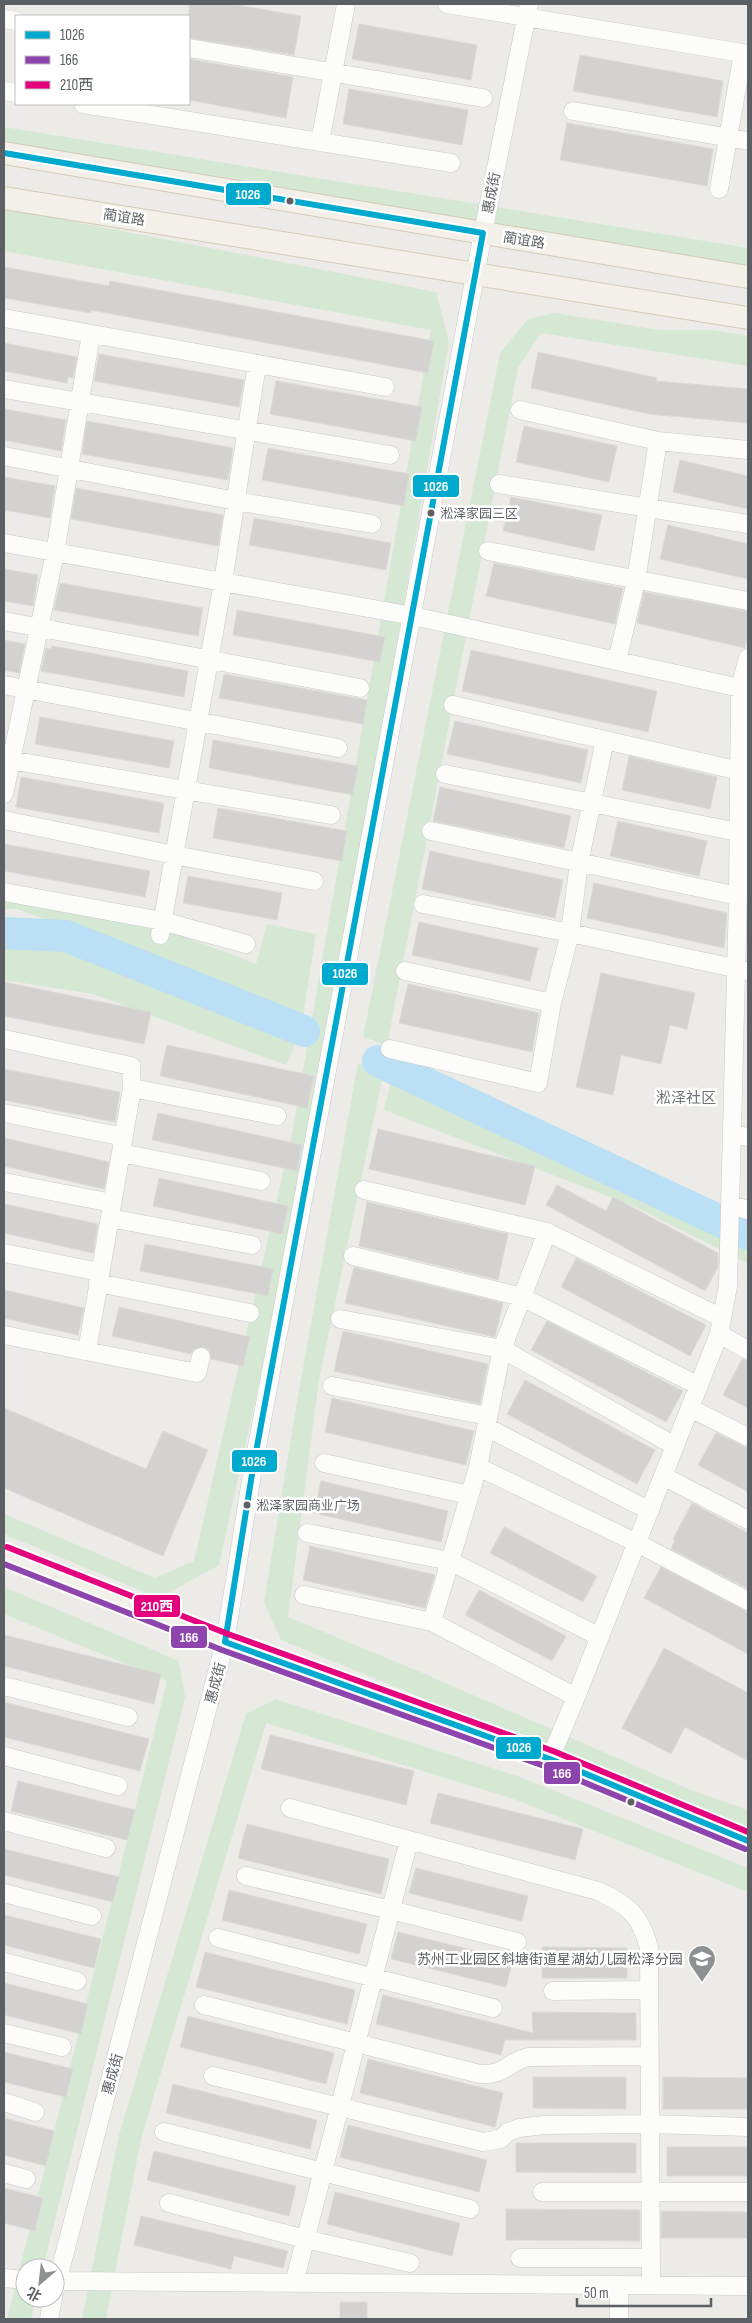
<svg xmlns="http://www.w3.org/2000/svg" width="752" height="2323" font-family="'Sofia Sans Condensed','Noto Sans SC',sans-serif">
<style>
.green{fill:#d5e8d3}
.lines{fill:none;stroke-linecap:round;stroke-linejoin:round}
.river{stroke:#bbe0f6;stroke-width:32}
.building{fill:#d3d2d0;stroke:#dcdad6}
.minor-casing{stroke:#c8c9c9;stroke-width:19}
.major-casing{stroke:#d4cab6;stroke-width:24}
.minor{stroke:#fcfcfb;stroke-width:18}
.major{stroke:#f2f0e8;stroke-width:22}
.bus-1-casing{stroke:#fff;stroke-width:10}
.bus-2-casing{stroke:#fff;stroke-width:10}
.bus-3-casing{stroke:#fff;stroke-width:10}
.bus-1{stroke:#00a9ce;stroke-width:6}
.bus-2{stroke:#8e44ad;stroke-width:6}
.bus-3{stroke:#e5007d;stroke-width:6}
.bus-dot{fill:#5c6065;stroke:#fff;stroke-width:2}
.labels{text-anchor:middle;stroke-width:5;stroke-linejoin:round;paint-order:stroke}
.bus-label{font-size:13px;fill:#5c6065;stroke:#fff;text-anchor:start}
.street-label{font-size:14px;fill:#5c6065;stroke:#fff}
.poi-label{font-size:14px;fill:#5c6065;stroke:#fff;text-anchor:end}
.neighbourhood-label{font-size:15px;fill:#6d7277;stroke:#fff}
.line-badge{stroke:#fff;stroke-width:2}
.badge-label{font-size:14px;text-anchor:middle;font-weight:bold;fill:#fff}
</style>
<rect width="100%" height="100%" fill="#ecebe7"/>
<path class="green" d="M4 127 748 248V283L4 155Z
M4 208 436 292 449 342 306 1170 219 1565 159 1598 4 1534V1514L155 1578 194 1561 292 1134 431 330 4 251Z
M555 313 659 330H711L748 336V366L541 333 518 368 387 1045 363 1037 500 353 528 319Z
M4 887 155 925 256 964 267 924 316 934 303 1016 18 909H4Z
M25 936 296 1043 286 1065 93 994 4 980V937Z
M358 1063 383 1075 319 1380 288 1617 425 1674 688 1789 748 1810V1831L281 1640 264 1602 298 1396Z
M392 1077 748 1238V1264L636 1207 384 1110Z
M4 1587 179 1661 185 1697 43 2268H25V2298H36L31 2319H7L167 1681 4 1614Z
M275 1699 517 1776 748 1868V1892L511 1798 266 1723 141 2139 106 2319H82L119 2135 246 1714Z"/>
<g class="lines">
<path class="river" d="M4 933 66 936 304 1031
M378 1061 748 1234"/>
</g>
<path class="building" d="M189 4H231L301 16 294 55 189 38Z
M359 24 477 45 471 80 352 59Z
M580 55 723 81 717 117 573 91Z
M189 59 293 77 286 118 189 100Z
M349 89 468 110 462 145 343 124Z
M567 123 713 149 707 186 560 160Z
M4 267 109 286 110 281 434 341 428 373 91 310V313L4 298Z
M4 343 77 357 73 378 68 377 67 383 4 371Z
M538 352 657 378 656 381 748 389V423L649 414 531 388Z
M99 354 244 380 239 407 94 381Z
M276 381 422 407 416 441 270 414Z
M4 409 66 420 61 451 4 440Z
M87 421 233 448 228 480 82 454Z
M524 426 617 446 609 482 516 462Z
M268 448 409 474 404 506 262 480Z
M680 460 748 476V509L673 492Z
M4 477 55 486 50 518 4 510Z
M76 488 223 515 218 546 71 519Z
M511 497 602 515 594 551 503 531Z
M254 518 391 543 386 570 249 545Z
M668 525 748 544V579L660 559Z
M494 563 623 588 615 624 486 596Z
M4 569 38 575 33 606 4 601Z
M60 583 203 608 198 636 54 610Z
M644 592 748 611V634L745 648 637 623Z
M237 610 385 637 380 662 233 635Z
M4 640 25 644 19 673 4 670Z
M52 646 188 671 184 697 41 671 46 648 51 649Z
M471 650 657 691 648 732 462 691Z
M224 674 367 700 363 724 219 698Z
M40 717 174 741 169 768 35 744Z
M455 721 588 750 581 783 447 754Z
M213 740 358 766 353 795 209 768Z
M629 756 717 777 710 809 622 790Z
M21 777 164 803 159 833 16 807Z
M440 787 571 816 564 848 433 821Z
M218 808 347 831 342 861 213 838Z
M618 821 707 841 699 876 610 856Z
M4 844 150 871 145 897 4 871Z
M430 851 563 880 555 918 422 889Z
M188 876 282 893 277 920 183 903Z
M594 883 727 913 724 948 587 918Z
M419 922 538 948 530 981 412 955Z
M601 973 695 993 687 1029 670 1025 661 1064 621 1055 613 1095 576 1087Z
M4 982 151 1012 144 1044 4 1016Z
M408 984 539 1013 532 1052 399 1023Z
M167 1045 314 1076 307 1108 160 1076Z
M4 1069 120 1092 115 1122 4 1100Z
M158 1113 302 1145 297 1171 152 1140Z
M378 1129 535 1166 525 1205 369 1169Z
M4 1138 109 1162 104 1189 4 1166Z
M159 1178 288 1206 282 1234 153 1206Z
M557 1185 606 1211 613 1197 718 1253V1267L705 1291 546 1205Z
M367 1202 508 1234 498 1280 359 1246Z
M4 1204 98 1224 93 1253 4 1233Z
M145 1244 273 1269 268 1296 140 1271Z
M576 1258 706 1325 690 1356 561 1287Z
M354 1267 503 1303 495 1337 345 1303Z
M4 1290 84 1308 78 1335 4 1318Z
M119 1307 250 1337 243 1366 211 1359 209 1350 203 1347 194 1349 191 1354 112 1336Z
M547 1321 683 1391 666 1422 531 1350Z
M343 1331 488 1364 480 1404 334 1371Z
M742 1359 748 1361V1408L723 1395Z
M525 1380 655 1450 637 1484 507 1414Z
M332 1398 474 1431 466 1465 325 1432Z
M4 1408 146 1469 163 1431 208 1450 163 1556 4 1488Z
M716 1433 748 1448V1492L698 1465Z
M321 1481 448 1511 441 1542 314 1513Z
M692 1503 748 1533V1589L671 1549 675 1540 673 1539Z
M504 1527 597 1576 583 1602 490 1553Z
M310 1546 435 1575 425 1608 303 1580Z
M661 1567 748 1612V1654L644 1598Z
M479 1590 566 1636 552 1661 465 1615Z
M4 1635 161 1674 154 1704 4 1666Z
M664 1648 748 1693V1761L685 1727 671 1754 622 1728Z
M4 1702 149 1739 140 1771 4 1737Z
M270 1735 414 1771 406 1805 261 1769Z
M18 1781 135 1810 127 1840 11 1811Z
M438 1793 583 1829 575 1860 430 1823Z
M247 1824 389 1859 381 1894 238 1858Z
M4 1849 119 1877 113 1902 4 1875Z
M416 1868 528 1896 522 1921 409 1893Z
M229 1890 367 1924 359 1954 222 1920Z
M4 1915 101 1939 94 1968 4 1945Z
M398 1932 513 1960 506 1987 391 1959Z
M542 1947 627 1948V1978H542Z
M205 1952 355 1990 347 2024 196 1987Z
M4 1983 88 2004 81 2034 4 2015Z
M383 1995 533 2033 532 2012 636 2013V2040H505L501 2055 376 2024Z
M188 2016 334 2053 326 2084 180 2047Z
M4 2052 73 2069 66 2097 4 2082Z
M368 2059 503 2093 495 2127 360 2093Z
M533 2077H626V2109L533 2108Z
M663 2077 748 2078V2109H663Z
M173 2084 317 2120 310 2149 166 2113Z
M4 2118 54 2131 46 2166 4 2155Z
M348 2125 487 2160 479 2192 340 2157Z
M516 2143H636V2173L516 2172Z
M667 2147H748V2176H667Z
M154 2151 296 2186 289 2216 147 2180Z
M4 2188 43 2198 35 2231 4 2223Z
M335 2192 460 2223 452 2256 327 2224Z
M506 2209 640 2210V2241L506 2240Z
M661 2211 748 2212V2238H661Z
M141 2216 288 2251 283 2268 234 2256 231 2269 134 2245Z
M340 2302H367V2319H340Z"/>
<g class="lines">
<defs>
<path id="minor" d="M447 4 748 54
M4 19 16 21
M189 48 483 98
M4 91 16 93
M83 104 451 163
M573 111 748 141
M320 142 346 4
M719 189 743 53
M4 318 385 387
M4 389 390 455
M520 410 658 441 748 450
M4 456 236 501 372 524
M499 484 748 524
M4 543 413 616 740 688 738 896 728 1286 719 1334 576 1697 550 1759
M488 551 748 601
M4 621 360 688
M748 658 740 688 748 686
M617 661 636 581 658 441
M4 685 338 748
M453 705 740 771
M4 759 331 815
M445 774 738 832
M4 794 55 553 91 334
M4 820 174 855 314 881
M431 831 738 896
M4 892 162 921 246 944
M423 904 570 933 748 971
M160 935 223 582 257 364
M405 971 552 1003
M4 1039 131 1066 132 1088 87 1351
M390 1049 538 1083 552 1003 570 933 579 863 605 740
M132 1088 277 1116
M4 1113 124 1137
M732 1134 748 1137
M121 1153 261 1181
M4 1182 112 1203
M364 1190 547 1232 722 1318
M730 1205 748 1210
M110 1218 252 1245
M4 1253 100 1272
M353 1256 522 1297 699 1386
M98 1283 250 1313
M340 1319 502 1349 675 1446
M719 1334 748 1350
M4 1335 197 1373 201 1357
M332 1386 488 1416
M690 1408 748 1437
M486 1427 650 1511
M324 1463 469 1495
M478 1467 637 1543 748 1601
M663 1476 748 1520
M307 1533 450 1561 600 1637
M304 1595 432 1622 576 1697
M432 1622 478 1467 502 1349 547 1232
M4 1686 128 1717
M4 1756 118 1786
M290 1808 598 1891C628 1905 640 1914 649 1948L651 2285
M4 1821 106 1848
M246 1876 391 1910 517 1942
M4 1893 92 1916
M218 1938 493 2008
M4 1962 77 1981
M553 1991 649 1990
M204 2005 480 2074C507 2075 505 2063 528 2057L650 2056
M4 2033 62 2047
M213 2076 483 2142 501 2139 508 2132 519 2128 544 2125 650 2124 748 2127
M4 2102 35 2112
M164 2132 470 2209
M4 2173 26 2179
M542 2192H748
M169 2203 305 2239 410 2263
M520 2258H651
M4 2278 25 2280
M55 2281 748 2286
M294 2283 409 1840
M55 2290 225 1642 253 1468 483 233 529 4
M49 2319 53 2298
M619 2319V2285"/>
<path id="major" d="M4 153 748 277
M4 198 748 318
M4 1555 225 1642 550 1759 748 1841"/>
</defs>
<use href="#minor" class="minor-casing"/>
<use href="#major" class="major-casing"/>
<use href="#minor" class="minor"/>
<use href="#major" class="major"/>
<defs>
<path id="bus-1" d="M4 153 483 233 253 1468 225 1642 550 1759 748 1841"/>
<path id="bus-2" d="M4 1564 222 1650 547 1767 745 1849"/>
<path id="bus-3" d="M7 1547 228 1634 553 1751 748 1832"/>
</defs>
<use href="#bus-1" class="bus-1-casing"/>
<use href="#bus-2" class="bus-2-casing"/>
<use href="#bus-3" class="bus-3-casing"/>
<use href="#bus-1" class="bus-1"/>
<use href="#bus-2" class="bus-2"/>
<use href="#bus-3" class="bus-3"/>
</g>
<defs>
<symbol id="school-pin" viewBox="-11 -11 22 30"><path d="M0 17L-7.5 6A9.5 9.5 0 1 1 7.5 6Z" fill="#8e9192" stroke="#fff"/><path d="M0-5L7-2L0 1L-7-2ZM-4 1L0 2.5L4 1V4Q0 6-4 4Z" fill="#fff"/></symbol>
</defs>
<g fill-rule="evenodd">
<use href="#school-pin" x="686" y="1943" width="32" height="43"/>
</g>
<g class="bus-dot">
<circle cx="290" cy="201" r="4.5"/>
<circle cx="431" cy="513" r="4.5"/>
<circle cx="247" cy="1505" r="4.5"/>
<circle cx="631" cy="1802" r="4.5"/>
</g>
<g class="labels">
<g class="bus-label">
<text x="440" y="518">淞泽家园三区</text>
<text x="256" y="1510">淞泽家园商业广场</text>
</g>
<g class="street-label">
<text transform="translate(491 193) rotate(-79)" y="5">惠成街</text>
<text transform="translate(124 217) rotate(9)" y="5">蔺谊路</text>
<text transform="translate(524 240) rotate(9)" y="5">蔺谊路</text>
<text transform="translate(215 1683) rotate(-75)" y="5">惠成街</text>
<text transform="translate(112 2074) rotate(-75)" y="5">惠成街</text>
</g>
<g class="poi-label">
<text x="683" y="1964">苏州工业园区斜塘街道星湖幼儿园松泽分园</text>
</g>
<g class="neighbourhood-label">
<text x="686" y="1103">淞泽社区</text>
</g>
</g>
<g class="line-badge">
<rect x="225" y="182" width="47" height="24" rx="5" fill="#00a9ce"/>
<rect x="412" y="474" width="48" height="24" rx="5" fill="#00a9ce"/>
<rect x="321" y="962" width="48" height="24" rx="5" fill="#00a9ce"/>
<rect x="231" y="1449" width="47" height="24" rx="5" fill="#00a9ce"/>
<rect x="133" y="1594" width="48" height="24" rx="5" fill="#e5007d"/>
<rect x="170" y="1625" width="38" height="24" rx="5" fill="#8e44ad"/>
<rect x="495" y="1736" width="47" height="24" rx="5" fill="#00a9ce"/>
<rect x="543" y="1761" width="38" height="24" rx="5" fill="#8e44ad"/>
</g>
<g class="badge-label">
<text x="248" y="199">1026</text>
<text x="436" y="491">1026</text>
<text x="345" y="978">1026</text>
<text x="254" y="1466">1026</text>
<text x="157" y="1611">210西</text>
<text x="189" y="1642">166</text>
<text x="519" y="1752">1026</text>
<text x="562" y="1778">166</text>
</g>
<rect width="752" height="2323" fill="none" stroke="#5c6065" stroke-width="10"/>
<rect x="15" y="15" width="175" height="90" fill="#ffffff" stroke="#bebfc1"/>
<rect x="25" y="31" width="25" height="8" fill="#00a9ce" stroke="#bebfc1"/>
<text x="60" y="40" font-size="15" fill="#5c6065">1026</text>
<rect x="25" y="56" width="25" height="8" fill="#8e44ad" stroke="#bebfc1"/>
<text x="60" y="65" font-size="15" fill="#5c6065">166</text>
<rect x="25" y="81" width="25" height="8" fill="#e5007d" stroke="#bebfc1"/>
<text x="60" y="90" font-size="15" fill="#5c6065">210西</text>
<g transform="translate(40 2283) rotate(208)"><circle r="24" fill="#ffffff" stroke="#bebfc1"/>
<path d="M0-4L9 19L0 12L-9 19Z" fill="#8e9192"/>
<text y="-8" font-size="14" font-weight="bold" text-anchor="middle" fill="#5c6065">北</text>
</g>
<path d="M577 2298v8h134v-8" fill="none" stroke="#5c6065" stroke-width="2.5"/>
<text x="584" y="2298" font-size="15" fill="#5c6065" stroke="#ffffff" stroke-width="4" paint-order="stroke">50 m</text>
</svg>
